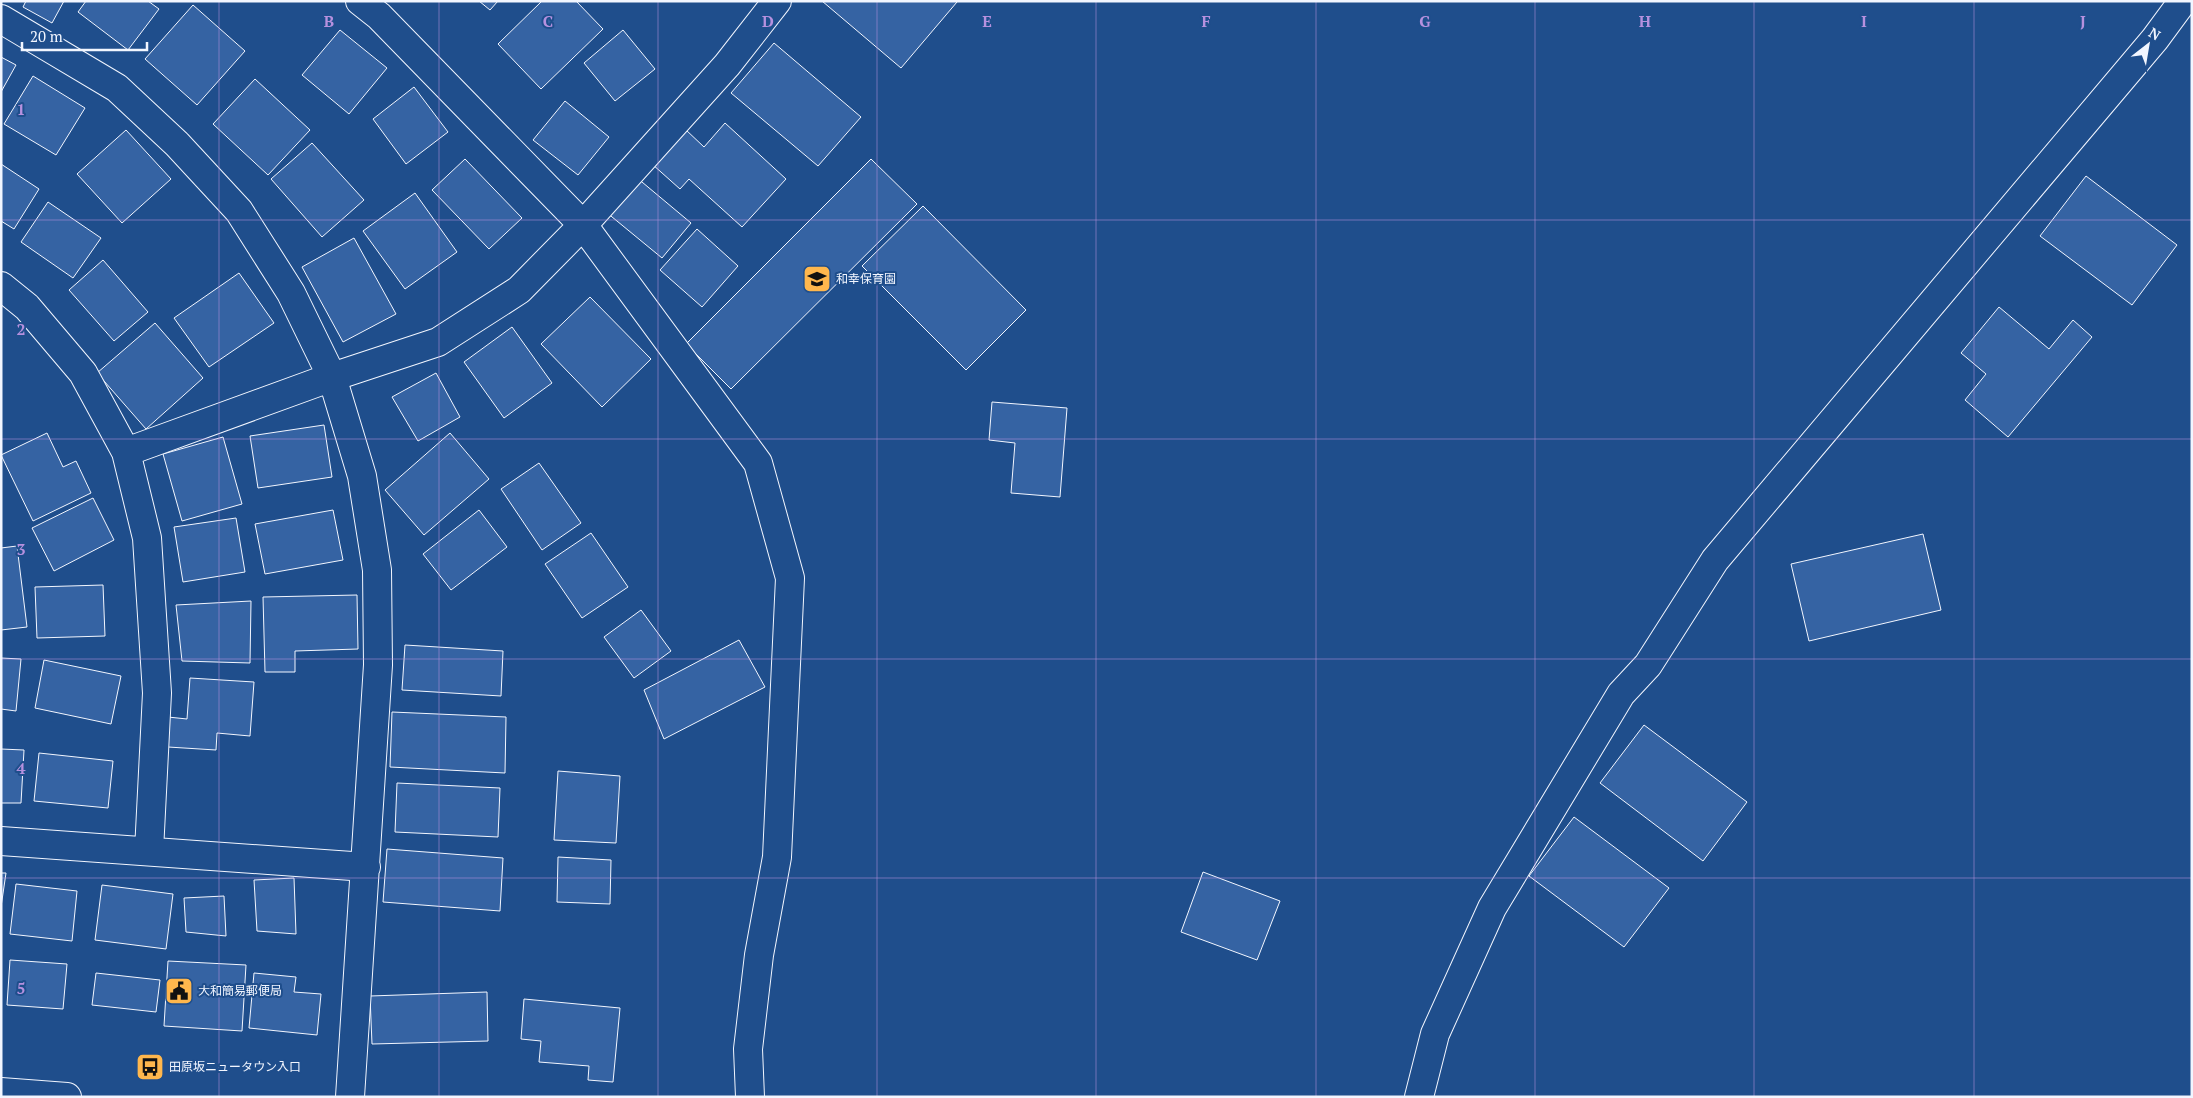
<svg xmlns="http://www.w3.org/2000/svg" width="2193" height="1098" font-family="'PT Serif','Noto Sans JP',serif">
<style>
.building{fill:#3563a3;stroke:#f2f6ff}
.lines{fill:none;stroke-linecap:round;stroke-linejoin:round}
.street-casing{stroke:#f2f6ff;stroke-width:30}
.secondary-casing{stroke:#f2f6ff;stroke-width:30}
.street{stroke:#1f4e8c;stroke-width:28}
.secondary{stroke:#1f4e8c;stroke-width:28}
.grid{fill:none;stroke:#b691df;stroke-width:1;stroke-opacity:0.55}
.labels{text-anchor:middle;stroke-width:4;stroke-linejoin:round;paint-order:stroke}
.poi-label{font-size:12px;fill:#f2f6ff;stroke:#1f4e8c;text-anchor:start}
.grid-label{font-size:16px;text-anchor:middle;font-weight:bold;fill:#b691df;stroke:#1f4e8c;stroke-width:4;stroke-linejoin:round;paint-order:stroke}
</style>
<rect width="100%" height="100%" fill="#1f4e8c"/>
<path class="building" d="M26 1H64L52 23 23 7Z
M86 1H148L159 9 128 50 78 12Z
M479 1H498L490 10Z
M542 1H576L603 29 541 89 498 44Z
M822 1H956L957 2 901 68Z
M193 5 245 51 197 105 145 59Z
M340 30 387 68 349 114 302 75Z
M623 30 655 69 615 101 584 63Z
M774 43 861 117 818 166 731 93Z
M1 57 16 65 1 92Z
M33 76 85 108 56 155 4 124Z
M255 79 310 130 268 175 213 124Z
M414 87 448 132 406 164 373 119Z
M565 101 609 137 578 175 533 140Z
M725 123 786 179 742 227 689 179 680 189 652 164 685 129 704 147Z
M126 130 171 179 122 223 77 174Z
M312 143 364 200 322 237 271 179Z
M465 159 522 218 489 249 432 190Z
M871 159 917 204 731 389 686 344Z
M1 164 39 189 14 229 1 221Z
M2086 176 2177 245 2132 305 2040 236Z
M636 177 691 223 662 258 606 212Z
M415 193 457 252 405 289 363 231Z
M48 202 101 238 73 278 21 242Z
M923 206 1026 310 966 370 862 266Z
M697 229 738 266 702 307 660 270Z
M354 238 396 314 343 342 302 267Z
M103 260 148 312 114 341 69 290Z
M239 273 274 323 209 367 174 318Z
M590 297 651 359 602 407 541 344Z
M1999 307 2049 349 2073 320 2092 337 2008 437 1965 400 1986 374 1961 353Z
M155 323 203 378 146 429 97 373Z
M512 327 552 383 504 418 464 362Z
M436 373 460 417 418 441 392 397Z
M992 402 1067 408 1060 497 1011 493 1015 443 989 440Z
M324 425 332 477 258 488 250 436Z
M47 433 63 467 76 461 91 493 33 521 1 455Z
M450 433 489 479 424 535 385 490Z
M223 437 242 504 182 521 163 454Z
M539 463 581 523 542 550 501 489Z
M93 498 114 540 54 571 32 528Z
M333 510 343 560 265 574 255 524Z
M479 510 507 547 451 590 423 554Z
M236 518 245 572 183 582 174 527Z
M591 533 628 587 582 618 545 564Z
M1923 534 1941 610 1809 641 1791 564Z
M17 546 27 627 1 630V548Z
M103 585 105 636 37 638 35 587Z
M357 595 358 649 295 651V672H265L263 597Z
M251 601 250 663 182 661 176 605Z
M641 610 671 651 634 678 604 637Z
M739 640 765 687 664 739 644 690Z
M405 645 503 651 501 696 402 690Z
M1 658 21 659 16 711 1 709Z
M44 660 121 676 111 724 35 708Z
M190 678 254 682 250 736 217 733 216 750 168 747V717L187 719Z
M392 712 506 717 505 773 390 767Z
M1644 725 1747 802 1703 861 1600 783Z
M1 749 24 750 21 803H1Z
M39 753 113 761 108 808 34 801Z
M558 771 620 776 616 843 554 840Z
M397 783 500 788 498 837 395 832Z
M1574 817 1669 888 1624 947 1529 876Z
M387 849 503 858 500 911 383 902Z
M558 857 611 860 610 904 557 902Z
M1203 872 1280 901 1257 960 1181 932Z
M1 873H6L1 907Z
M294 878 296 934 257 931 254 880Z
M16 884 77 891 72 941 10 934Z
M102 885 173 894 166 949 95 940Z
M224 896 226 936 186 932 184 898Z
M10 960 67 964 63 1009 7 1005Z
M168 961 246 965 242 1031 164 1026Z
M96 973 160 980 156 1012 92 1005Z
M254 973 296 977 294 992 321 994 317 1035 249 1028Z
M487 992 488 1041 372 1044 370 996Z
M524 999 620 1008 613 1082 588 1080 589 1066 539 1062 541 1041 521 1039Z"/>
<g class="lines">
<defs>
<path id="street" d="M360 1 379 16 583 225 758 463 790 578 777 857 759 955 748 1049 750 1097
M1 19 117 88 177 144 239 211 291 293 332 377 362 476 377 570 378 665 350 1097
M1 286 27 307 83 373 126 452 147 538 157 693 149 851
M126 452 332 377 438 342 519 290 583 225 727 65 777 1
M1 841 366 867
M1419 1097 1435 1034 1492 908 1621 694 1648 665 1715 560 2155 39 2183 1"/>
<path id="secondary" d="M1 1092 67 1097"/>
</defs>
<use href="#street" class="street-casing"/>
<use href="#secondary" class="secondary-casing"/>
<use href="#street" class="street"/>
<use href="#secondary" class="secondary"/>
</g>
<path class="grid" d="M219 1V1097M439 1V1097M658 1V1097M877 1V1097M1096 1V1097M1316 1V1097M1535 1V1097M1754 1V1097M1974 1V1097M1 220H2192M1 439H2192M1 659H2192M1 878H2192"/>
<defs>
<symbol id="school-square" viewBox="-11 -11 22 22"><rect x="-9" y="-9" width="18" height="18" rx="4" fill="#ffb74d" stroke="#1f4e8c"/><path d="M0-5L7-2L0 1L-7-2ZM-4 1L0 2.5L4 1V4Q0 6-4 4Z" fill="#111"/></symbol>
<symbol id="civic-square" viewBox="-11 -11 22 22"><rect x="-9" y="-9" width="18" height="18" rx="4" fill="#ffb74d" stroke="#1f4e8c"/><path d="M-.6-6.5H3V-4.5H.6V-3L4-1V1h2V6H-6V1h2V-1L-.6-3ZM-1.2 2.5V6h2.4V2.5Z" fill="#111"/></symbol>
<symbol id="bus-square" viewBox="-11 -11 22 22"><rect x="-9" y="-9" width="18" height="18" rx="4" fill="#ffb74d" stroke="#1f4e8c"/><path d="M-5-6H5V4H4V6H2V4H-2V6H-4V4H-5ZM-3.5-4V0h7V-4ZM-3.5 1.2v1.5H-2V1.2ZM2 1.2v1.5H3.5V1.2Z" fill="#111"/></symbol>
</defs>
<g fill-rule="evenodd">
<use href="#school-square" x="801" y="263" width="32" height="32"/>
<use href="#civic-square" x="163" y="975" width="32" height="32"/>
<use href="#bus-square" x="134" y="1051" width="32" height="32"/>
</g>
<g class="labels">
<g class="poi-label">
<text x="836" y="283">和幸保育園</text>
<text x="198" y="995">大和簡易郵便局</text>
<text x="169" y="1071">田原坂ニュータウン入口</text>
</g>
</g>
<g class="grid-label">
<text x="329" y="27">B</text>
<text x="548" y="27">C</text>
<text x="768" y="27">D</text>
<text x="987" y="27">E</text>
<text x="1206" y="27">F</text>
<text x="1425" y="27">G</text>
<text x="1645" y="27">H</text>
<text x="1864" y="27">I</text>
<text x="2083" y="27">J</text>
<text x="21" y="115">1</text>
<text x="21" y="335">2</text>
<text x="21" y="555">3</text>
<text x="21" y="774">4</text>
<text x="21" y="994">5</text>
</g>
<rect width="2193" height="1098" fill="none" stroke="#f2f6ff" stroke-width="5"/>
<g transform="translate(2148 45) rotate(31)" stroke="#1f4e8c" stroke-width="4" paint-order="stroke">
<path d="M0-4L9 19L0 12L-9 19Z" fill="#f2f6ff"/>
<text y="-8" font-size="14" font-weight="bold" text-anchor="middle" fill="#f2f6ff">N</text>
</g>
<path d="M22 42v8h125v-8" fill="none" stroke="#f2f6ff" stroke-width="2.5"/>
<text x="30" y="42" font-size="15" fill="#f2f6ff" stroke="#1f4e8c" stroke-width="4" paint-order="stroke">20 m</text>
</svg>
